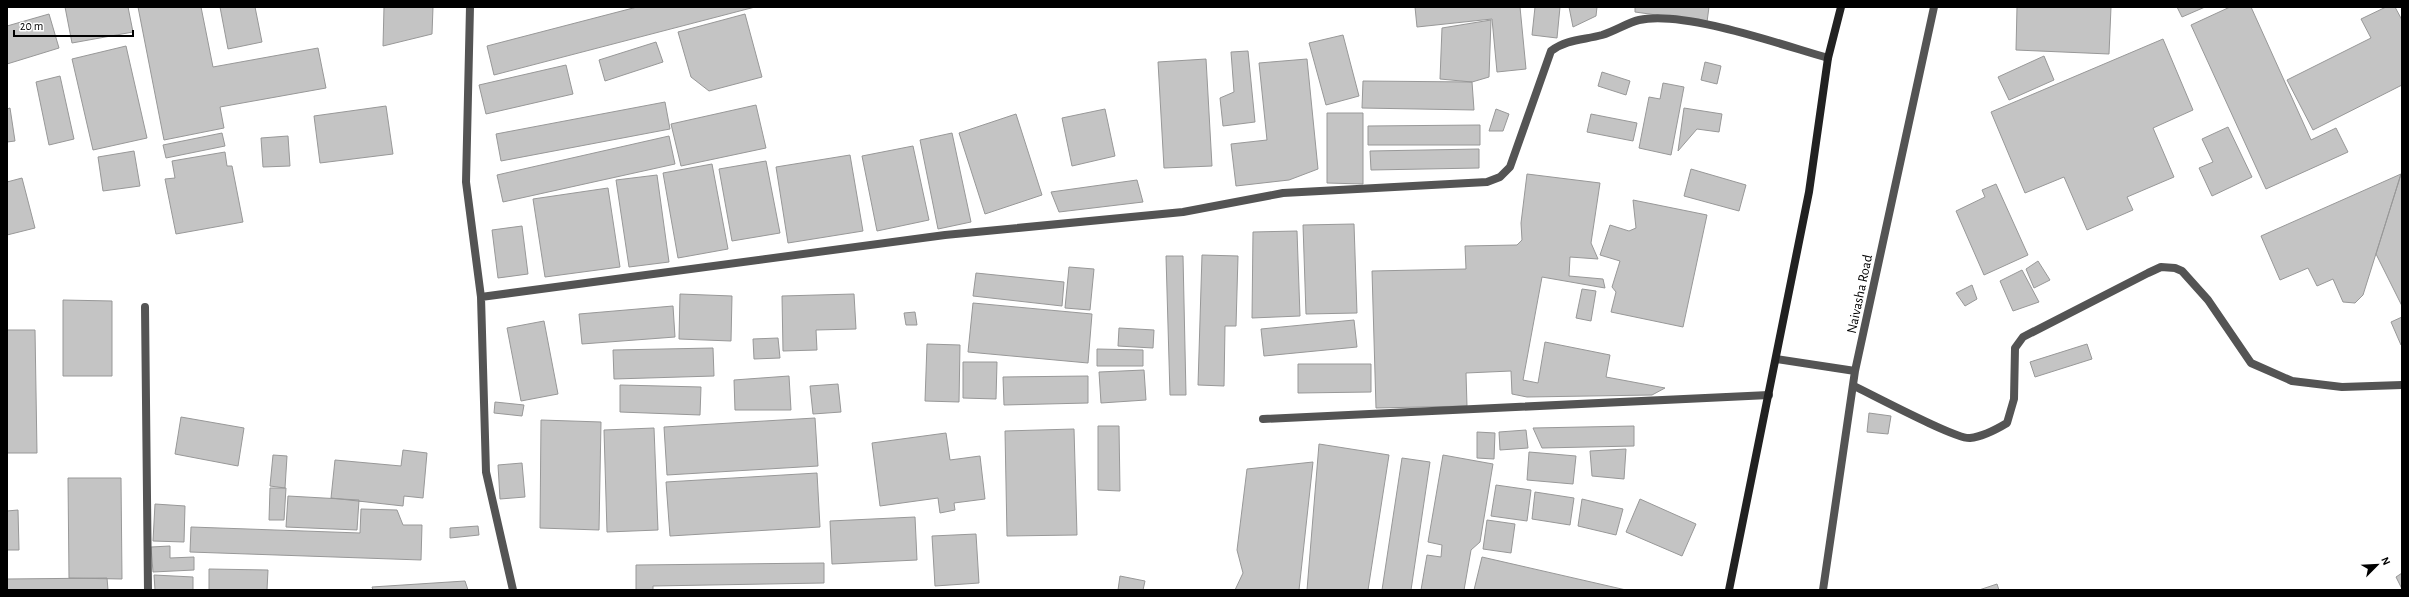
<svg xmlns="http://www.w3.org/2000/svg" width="2409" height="597" font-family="'Alegreya Sans',sans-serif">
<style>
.building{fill:#c4c4c4;stroke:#989898}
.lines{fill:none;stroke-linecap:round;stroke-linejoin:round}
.lane{stroke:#545454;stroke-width:8}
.street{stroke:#545454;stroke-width:8}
.secondary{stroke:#212121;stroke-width:8}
.labels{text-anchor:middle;stroke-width:3.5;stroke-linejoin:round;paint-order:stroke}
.street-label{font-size:14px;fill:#000;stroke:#fff}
</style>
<rect width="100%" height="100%" fill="#fff"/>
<path class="building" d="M65 7H128L133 32 72 43Z
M138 7H201L213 67 318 48 326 88 220 107 224 128 164 140Z
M220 7H255L262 42 228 49Z
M384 7H433L432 34 383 46Z
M637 7H755L494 75 487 46Z
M1415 7H1520L1526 69 1497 72 1492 19 1417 27Z
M1535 7H1560L1557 38 1532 35Z
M1569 7H1597L1596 16 1573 27Z
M1635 7H1709L1707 22 1635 12Z
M2017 7H2111L2109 54 2016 50Z
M2177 7H2205L2182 17Z
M2230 7H2251L2311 140 2336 128 2348 152 2266 189 2191 25Z
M2386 7H2395L2402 20V85L2313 130 2287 80 2371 38 2361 19Z
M49 14 59 48 7 64V26Z
M745 14 762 77 709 91 691 77 678 32Z
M1491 20 1489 77 1472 82 1440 79 1442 28Z
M1343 35 1359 96 1326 105 1309 43Z
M2163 39 2193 110 2153 128 2174 177 2127 197 2133 210 2087 230 2064 177 2025 193 1991 112Z
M656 42 663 62 605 81 599 60Z
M126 46 147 138 93 150 72 59Z
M1248 51 1255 122 1223 126 1220 98 1234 92 1231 52Z
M2044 56 2054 80 2009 100 1998 77Z
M1206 59 1212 166 1164 168 1158 62Z
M1307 59 1318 169 1289 180 1236 186 1231 144 1267 140 1259 63Z
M1705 62 1721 66 1717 84 1701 80Z
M566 65 573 94 486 114 479 85Z
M1602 72 1630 81 1626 95 1598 86Z
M60 76 74 139 49 145 36 82Z
M1363 81 1472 82 1474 110 1362 108Z
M1663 83 1684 87 1671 155 1639 148 1649 97 1660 99Z
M665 102 670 129 501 161 496 134Z
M756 105 766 148 681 166 671 124Z
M386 106 393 154 320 163 314 116Z
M10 108 15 141 7 142V109Z
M1684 108 1722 114 1719 132 1697 129 1678 151Z
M1105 109 1115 156 1072 166 1062 118Z
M1496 109 1509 114 1503 131H1489Z
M1327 113H1363V184L1327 183Z
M1016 114 1042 195 985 214 959 133Z
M1591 114 1637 123 1633 141 1587 132Z
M1480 125V145H1368V126Z
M2228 127 2252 177 2212 196 2199 168 2213 162 2202 139Z
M222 133 225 146 166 158 163 145Z
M952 133 971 222 938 229 920 140Z
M288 136 290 166 263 167 261 138Z
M669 136 675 164 503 202 497 175Z
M913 146 929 220 877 231 862 156Z
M1479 149V168L1371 170 1370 151Z
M134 151 140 186 103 191 98 157Z
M225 152 227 166H232L243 222 176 234 165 179 175 178 172 161Z
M850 155 863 231 788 243 776 167Z
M766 161 780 233 732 241 719 169Z
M712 164 728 249 678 258 663 173Z
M1691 169 1746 185 1739 211 1684 196Z
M1527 174 1600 183 1591 243 1598 259 1570 257 1569 276 1603 279 1605 288 1542 277 1523 380 1538 383 1545 342 1610 355 1606 377 1665 388 1652 395 1527 397 1512 394 1511 371 1466 373 1467 406 1376 408 1372 271 1466 269 1465 246 1517 245 1522 240 1521 223Z
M2401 174 2363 295 2355 303 2343 302 2333 279 2317 286 2308 268 2280 280 2261 236Z
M2401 174 2402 177V306L2376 254Z
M657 175 669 262 629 267 616 180Z
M22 178 35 228 7 235V182Z
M1137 180 1143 202 1059 212 1051 192Z
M1996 184 2028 255 1984 275 1956 211 1985 197 1982 190Z
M608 188 620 267 545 277 533 199Z
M1633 200 1707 215 1683 327 1611 312 1616 292 1612 287 1620 261 1600 255 1610 225 1629 231 1636 228Z
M1354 224 1357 313 1306 314 1303 225Z
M522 226 528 274 498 278 492 230Z
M1297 231 1300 316 1252 318 1253 232Z
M1202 255 1238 256 1236 326H1225L1224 386 1198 385Z
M1166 256H1183L1186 395H1170Z
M2038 261 2050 280 2034 288 2026 269Z
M1069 267 1094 269 1090 310 1065 308Z
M2022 270 2039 302 2013 311 2000 281Z
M976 273 1064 282 1062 306 973 296Z
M1972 285 1977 299 1965 306 1956 293Z
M1582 289 1596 291 1591 321 1576 318Z
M680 294 732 296 731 341 679 339Z
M854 294 856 329 816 330 817 350 783 351 782 296Z
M63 300 112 301V376H63Z
M973 303 1092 314 1088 363 968 352Z
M673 306 675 337 582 344 579 314Z
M915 312 917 325H906L904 313Z
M2402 317V345H2401L2391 322Z
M1354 320 1357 347 1264 356 1261 329Z
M544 321 558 394 521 401 507 328Z
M1119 328 1154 330 1153 348 1118 346Z
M7 330H35L37 453H7Z
M778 338 780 358 754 359 753 339Z
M927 344 960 345 959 402 925 401Z
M2087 344 2092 359 2035 377 2030 362Z
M713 348 714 376 614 379 613 350Z
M1097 349 1143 350V366H1097Z
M963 362H997L996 399 963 398Z
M1298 364H1371V392L1298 393Z
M1144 370 1146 400 1101 403 1099 372Z
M789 376 791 410H735L734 380Z
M1088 376V403L1004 405 1003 377Z
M838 384 841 412 813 414 810 386Z
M620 385 701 387 700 415 620 412Z
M495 402 524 405 522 416 494 413Z
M1869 413 1891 416 1888 434 1867 432Z
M181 417 244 428 238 466 175 454Z
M815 418 818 466 667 475 664 427Z
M541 420 601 422 599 530 540 528Z
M1098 426H1119L1120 491 1098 490Z
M1634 426V446L1542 448 1533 428Z
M654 428 658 530 607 532 604 430Z
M1074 429 1077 535 1007 536 1005 431Z
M1526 430 1528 448 1500 450 1499 432Z
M1477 432 1495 433 1494 459 1477 458Z
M946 433 950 460 980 456 985 499 954 503 955 510 940 513 938 498 880 506 872 443Z
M1319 444 1389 455 1368 590H1307Z
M1626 449 1624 479 1592 476 1590 451Z
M403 450 427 453 423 498 404 496 403 506 331 498 335 460 401 466Z
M1529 452 1576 456 1573 484 1527 480Z
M273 455 287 456 285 488 270 486Z
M1443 455 1493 464 1480 542 1471 550 1464 590H1421L1427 555 1441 557 1442 545 1428 542Z
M1402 458 1430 462 1411 590H1382Z
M1313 462 1299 590H1235L1243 573 1237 550 1247 469Z
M522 463 525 497 500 499 498 465Z
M817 473 820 527 670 536 666 482Z
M68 478H121L122 579 69 578Z
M1496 485 1531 490 1527 521 1491 516Z
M270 488H286L284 520H269Z
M1535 492 1574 498 1570 525 1532 519Z
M288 496 359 500 357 530 286 527Z
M1582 499 1623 509 1616 535 1578 526Z
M1640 499 1696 524 1682 556 1626 532Z
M155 504 185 506 184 542 153 541Z
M361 509 397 510 403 525H422L421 560 190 552 191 527 360 533Z
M18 510 19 550H7V511Z
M915 517 917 560 832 564 830 521Z
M1487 520 1515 524 1511 553 1483 549Z
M478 526 479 535 450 538V528Z
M976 534 979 583 935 586 932 536Z
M170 546V558L194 557V570L153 572 151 547Z
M1482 557 1626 590H1474Z
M824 563V583L653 586V590H636V565Z
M209 569 268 570 267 590H209Z
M2402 573V589L2396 577Z
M154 575 193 577V590H155Z
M1120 576 1145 581 1143 590H1118Z
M107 578 108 590H7V579Z
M465 581 468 590H373L372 587Z
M1997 584 1999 590H1979Z"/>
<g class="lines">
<path class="lane" d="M1854 386C1871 394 1957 440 1970 438 1981 437 1997 429 2007 423L2014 399 2015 348 2023 337 2148 273 2161 267 2175 268 2182 271 2208 300 2251 363 2292 381 2342 387 2402 385"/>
<path class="street" d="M470 7 466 182 481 297 486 472 513 590
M481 297 945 235 1183 212 1283 193 1487 182 1500 177 1510 167 1551 51C1567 39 1584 40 1602 35 1615 31 1627 23 1639 20 1684 10 1782 45 1828 58
M145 307 148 590
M1776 359 1855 371
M1263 419 1769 395
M1823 590 1855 371 1934 7"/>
<path class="secondary" d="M1729 590 1809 192 1828 58 1841 7"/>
</g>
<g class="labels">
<g class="street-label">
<text transform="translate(1859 294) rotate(-78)" y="5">Naivasha Road</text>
</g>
</g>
<rect width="2409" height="597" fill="none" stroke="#000000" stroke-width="16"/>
<g transform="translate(2377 565) rotate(66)" stroke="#ffffff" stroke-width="3" paint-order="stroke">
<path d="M0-3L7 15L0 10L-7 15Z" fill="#000000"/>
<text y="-6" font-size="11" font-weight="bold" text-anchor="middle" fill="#000000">N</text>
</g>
<path d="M14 30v6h119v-6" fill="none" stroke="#000000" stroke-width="2"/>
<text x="20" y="30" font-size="12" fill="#000000" stroke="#ffffff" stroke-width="3" paint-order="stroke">20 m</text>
</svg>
